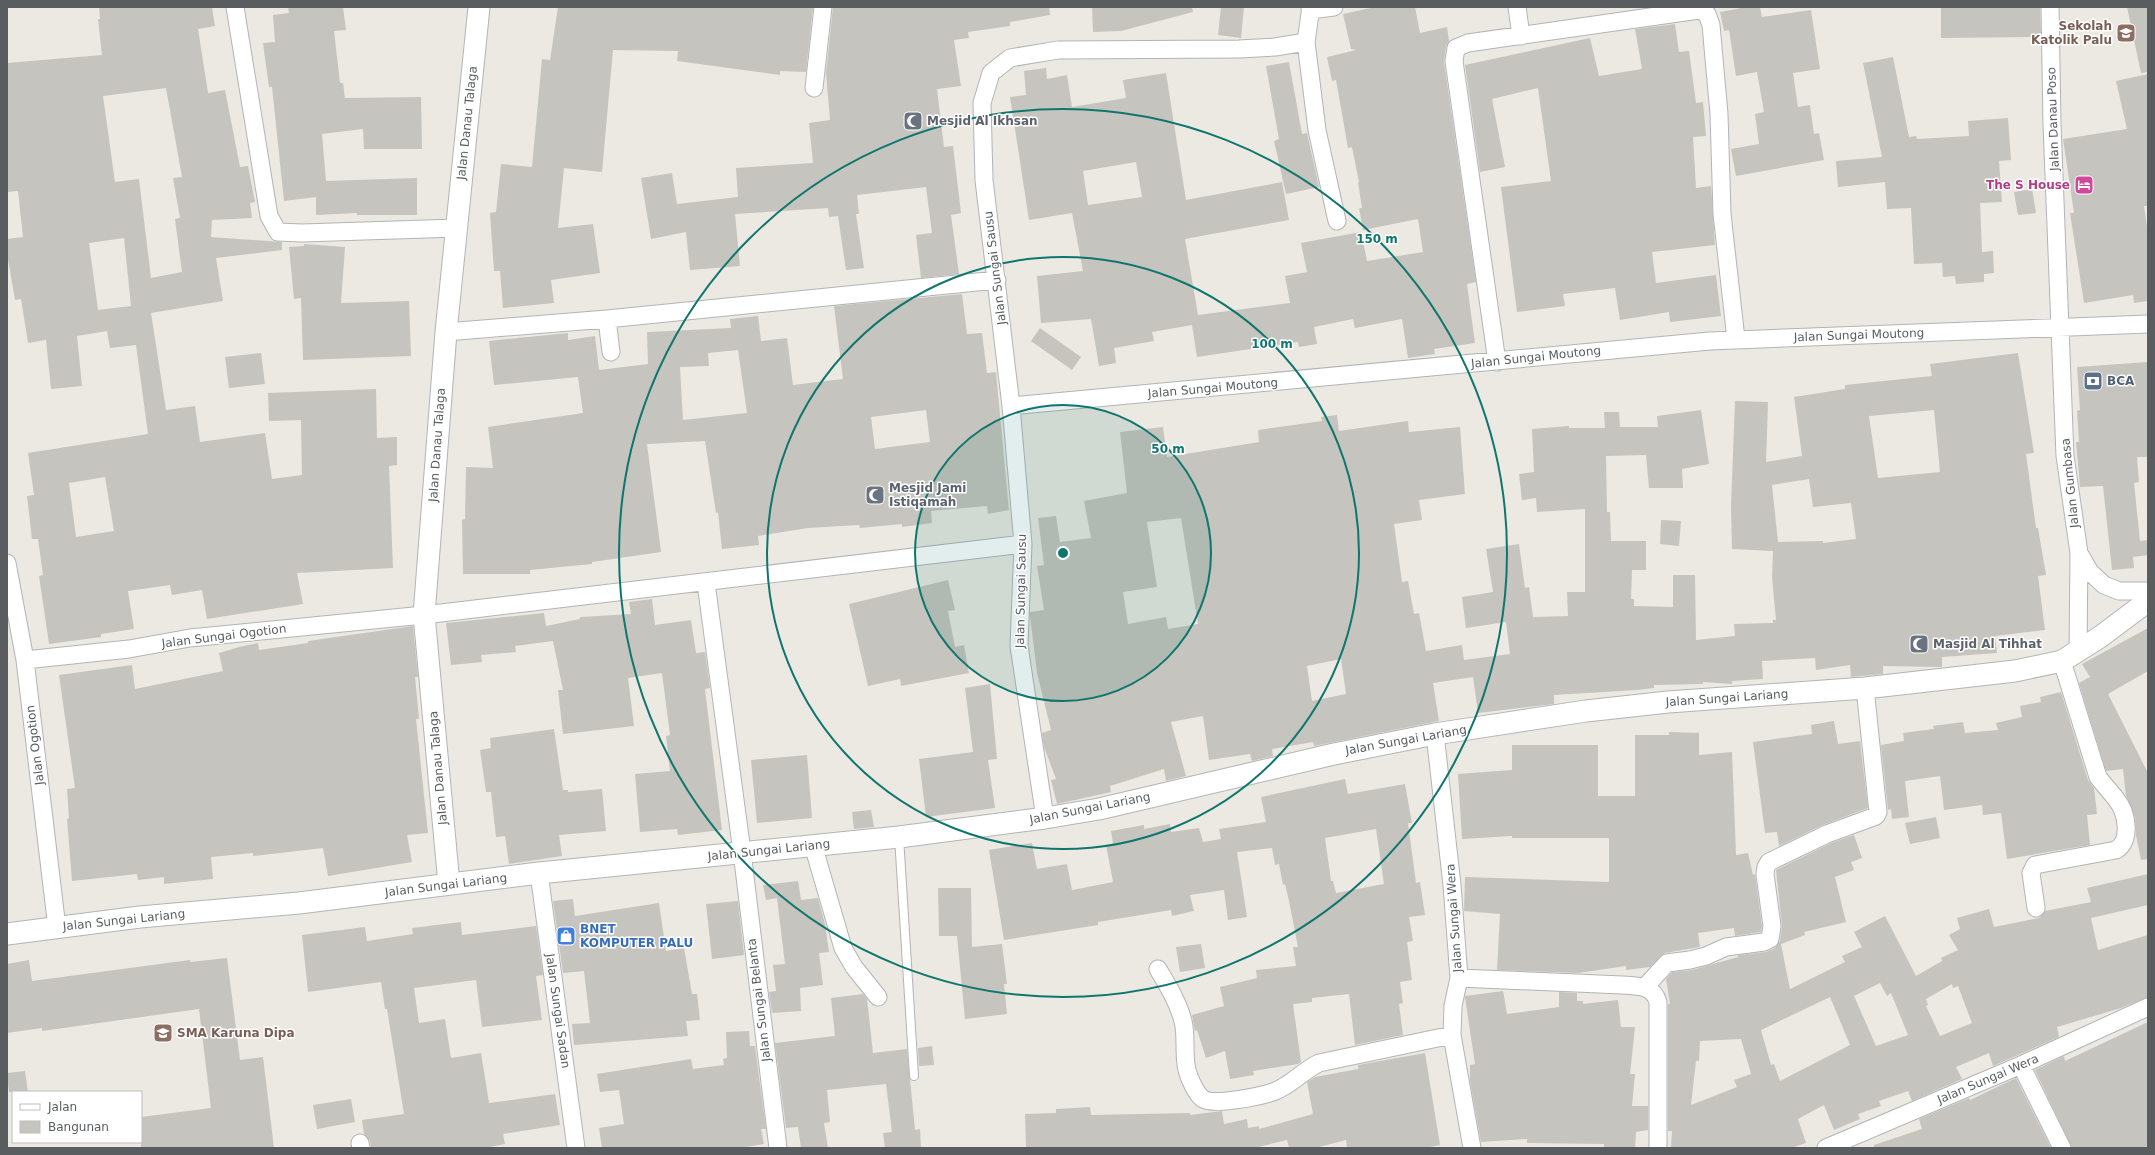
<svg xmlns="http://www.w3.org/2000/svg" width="2155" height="1155" font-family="'DejaVu Sans',sans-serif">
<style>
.building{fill:#c6c4be;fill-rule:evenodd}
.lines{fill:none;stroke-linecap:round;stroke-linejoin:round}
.service-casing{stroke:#b2b4b7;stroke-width:10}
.minor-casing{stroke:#b2b4b7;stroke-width:19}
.tertiary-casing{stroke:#b2b4b7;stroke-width:23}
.service{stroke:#fff;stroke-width:8}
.minor{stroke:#fff;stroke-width:17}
.tertiary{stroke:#fff;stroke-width:21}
.ring{fill:none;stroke:#0f766e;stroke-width:2}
.labels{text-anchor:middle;stroke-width:3;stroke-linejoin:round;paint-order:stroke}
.education-label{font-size:12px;font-weight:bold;fill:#785e54;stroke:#fff;text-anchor:end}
.street-label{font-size:12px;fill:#5a5d60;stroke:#fff}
.worship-label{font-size:12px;font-weight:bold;fill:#5b616d;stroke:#fff;text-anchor:start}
.hotel-label{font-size:12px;font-weight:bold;fill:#b23c85;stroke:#fff;text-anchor:end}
.service-label{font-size:12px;font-weight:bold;fill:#4e5e75;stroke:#fff;text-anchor:start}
.shop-label{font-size:12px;font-weight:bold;fill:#366cbe;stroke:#fff;text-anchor:start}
.centre{fill:#0f766e;stroke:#fff;stroke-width:2}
.ring-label{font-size:12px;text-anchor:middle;font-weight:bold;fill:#0f766e;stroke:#fff;stroke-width:3;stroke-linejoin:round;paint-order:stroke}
</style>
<rect width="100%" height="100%" fill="#ebe9e1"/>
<path class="building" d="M99 7H212L215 26 198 29 208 93 225 90 240 167 248 166 255 202 250 203 252 218 212 220 211 237 282 242V250L216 258 223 301 151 313 166 410 195 406 200 442 265 433 272 479 302 475 301 420 269 421 268 393 376 389 377 438 397 437V465L389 466 393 568 297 573 303 604 207 619 202 590 172 595 170 585 128 591 134 629 101 634V637L49 644 39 576 43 575 38 539H32L27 496 34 495 28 453 148 434 136 345 110 348 107 331 77 336 82 386 51 389 46 340 28 343 21 299 15 300 7 253V239L23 237 18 191 7 192V63L102 55 98 19H100ZM166 88 182 177 173 178 180 218 175 219 182 272 151 278 139 179 115 182 103 96ZM124 238 131 306 98 310 89 243ZM105 477 114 531 76 537 69 483Z
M288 7H343L346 30 334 31 340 83H343L345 98 421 97 422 149H364L363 129 322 134 326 181 417 178V215H357V213L316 215V197L284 201 272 87H269L263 43 275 42 273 15 289 13Z
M558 7H813L806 72 780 71V75L677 61 678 51 613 50 602 172 564 168 558 228 593 224 600 273 551 280 554 303 503 308 500 271H494L490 213 496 212 501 164 532 167 542 59 550 60Z
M833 7H1049L1050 15 1010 22V26L968 32 969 38 954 40 961 86 937 89 944 147 953 146 961 213 951 215 959 274 921 278 916 235 932 233 926 187 857 195 859 214H856L864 268 846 270 838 216 829 217 828 208 735 214 740 266 690 270 686 232 651 239 641 178 672 173 677 204 738 197 736 168 813 163 809 123 830 120 826 73Z
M1092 7H1192L1193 12 1121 31 1093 32Z
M1221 7H1244L1241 38 1218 35Z
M1375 7H1415L1420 33 1447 27 1449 41 1446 46 1444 62 1476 282 1467 284 1475 343 1434 349 1435 354 1408 358 1402 319 1355 328 1353 319 1314 327 1317 344 1299 347 1298 342 1197 357 1192 325 1152 332 1154 341 1114 348 1116 363 1099 366 1091 319 1041 323 1037 276 1083 271 1072 213 1029 220 1010 97 1026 95 1024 71 1046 68 1047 79 1067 75 1072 107 1126 98 1123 80 1166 73 1186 200 1282 182 1289 220 1185 239 1198 315 1290 303 1285 276 1307 272 1301 243 1361 232 1367 261 1423 252 1418 219 1363 230 1359 208H1362L1358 182H1359L1352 147 1348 148 1336 80 1332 81 1327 57 1356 50 1351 49 1343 14ZM1136 162 1142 197 1088 205 1083 171Z
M1747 7H1760L1762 17 1811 10 1820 69 1793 73 1798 107 1810 105 1814 134 1819 133 1824 160 1736 176 1731 149 1759 144 1755 114 1764 112 1757 72 1736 76 1729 30 1724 31 1720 12Z
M1941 7H2040L2041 37 1941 38Z
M2127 7H2148V72L2141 73Z
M1675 24 1679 52 1689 51 1696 103 1703 102 1706 136 1693 137 1696 188 1711 186 1715 245 1652 252 1656 283 1716 275 1721 316 1670 322 1669 312 1620 320 1615 288 1563 294 1565 306 1517 312 1501 187 1551 181 1538 88 1492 99 1505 167 1480 172 1465 65 1590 38 1599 76 1642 69 1635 29Z
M1893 57 1909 137 1916 136 1917 139 1969 136 1968 121 2008 118 2011 160 1999 161 2002 202 1980 203 1982 252 1993 251 1994 273 1984 274V282L1956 284 1955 276 1943 277 1942 263 1914 264 1911 208 1887 209 1885 182 1838 187 1836 161 1882 157 1863 63Z
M1289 62 1302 134 1307 133 1319 187 1286 194 1274 141 1279 139 1266 66Z
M2148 74V206H2144L2148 233V301L2134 303 2133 295 2084 303 2070 213H2074L2063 139 2127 129 2116 81Z
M2032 189 2036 213 2018 215 2014 192Z
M304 244 345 247 341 303 409 301 411 356 303 360 301 298 294 299 289 247 304 246Z
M962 294 967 334 982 333 987 373 996 372 1009 510 988 514 987 506 931 511 932 523 902 527V524L860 528 859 525 808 528 758 536 759 545 722 549 718 512 716 513 705 441 647 444 661 552 592 562V564L530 570V574H463L462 520 465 519 466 467 493 468 488 427 583 413 578 377 494 385 489 341 568 333V340L595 336 599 370 648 364 647 332 731 328 730 319 758 316 761 341 787 338 793 385 843 379 834 306ZM738 350 747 413 683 420 680 367 709 366 708 353ZM926 410 930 442 875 449 871 417Z
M1040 328 1081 357 1072 370 1031 341Z
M261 353 265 384 229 388 225 357Z
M2018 353 2034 453 2026 454 2036 528H2038L2046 575 2038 576 2045 630 1995 636 1997 653 1942 657V667L1883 666V674L1851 677 1850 665 1816 670 1815 658 1762 661 1763 679 1732 681V684L1703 682V684L1654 685V688L1637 690 1554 695V704L1478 713 1473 677 1433 683 1439 721 1314 746 1313 742 1272 749 1273 756 1252 761 1250 754 1209 760 1203 716 1171 722 1186 776 1166 781 1164 769 1110 786 1111 792 1057 804 1051 780 1056 779 1044 747 1042 733 1051 730 1037 673 1030 616V612L1044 610 1037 566 1044 565 1038 518 1056 516 1060 542 1091 538 1084 501 1127 493 1120 432 1163 427 1167 457 1259 442 1258 430 1322 421 1321 417 1337 415 1339 431 1408 421 1409 432 1460 427 1465 494 1419 500 1422 520 1394 524 1402 582 1408 581 1414 614 1419 613 1426 651 1462 645 1464 660 1510 654 1506 622 1466 628 1462 597 1493 592 1486 549 1519 544 1525 588 1529 587 1533 617 1568 616 1567 592H1585V509L1537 512 1536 498 1522 500 1519 474 1534 472 1532 429 1569 426V428H1605L1604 412H1619L1620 427H1658L1657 416 1701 410 1709 464 1682 469 1683 488H1649L1646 455 1606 456 1607 512H1610L1611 541H1646V570H1632L1631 599H1634V606L1673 607V575H1695L1696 640 1735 636 1734 624 1773 623V620H1776L1772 577 1773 551 1732 549 1731 506 1735 401 1768 402 1766 462 1802 456 1794 397 1845 389V385L1932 376 1930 364ZM1934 410 1940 472 1878 478 1869 416ZM1809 479 1813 507 1851 503 1856 539 1823 543V541L1778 542 1772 485ZM1181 518 1198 624 1168 629 1166 617 1128 624 1123 592 1157 587 1147 522ZM1341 659 1346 694 1312 701 1307 666Z
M2148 362V457H2137L2139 482 2134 483 2140 541 2148 540V555L2133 557 2134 568 2112 570 2103 486 2080 487 2076 442H2079L2077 411 2080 410 2077 367Z
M1661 520 1681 521 1679 546 1660 544Z
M948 580 955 610 948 611 955 647 964 645 969 673 901 686 900 679 868 686 849 604Z
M652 599 655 625 691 620 696 653 705 652 710 688 705 689 722 830 678 835 677 829 640 832 635 774 670 771 666 736 670 735 662 673 628 678 634 726 563 734 558 690H563L553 641 515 646 516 652 481 655 482 662 451 665 446 623 544 613 546 626 580 619V617L631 614 629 602Z
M413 626 418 677H415L419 719H416L428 833 407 835 412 862 328 876 323 848 253 856V853L211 857 213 879 164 884V877L138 880 137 874 72 881 67 819 69 818 67 789 75 788 59 675 132 665 135 689 223 671 219 653 239 647 258 643 259 650 308 643V641Z
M2148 628V671L2108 694 2148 773V859L2141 860 2136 835 2135 817 2126 796 2123 769 2106 771 2079 683 2090 677 2082 664Z
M990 684 997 759 988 760 995 808 926 817 919 759 973 752 965 688Z
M2061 692 2088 780 2094 788 2097 814 2087 815 2090 845 2007 859 2001 813 1983 815 1982 805 1944 810 1940 776 1905 781 1909 817 1892 819 1891 809 1888 810 1881 745 1904 741 1903 733 1934 729 1933 726 1963 722 1965 733 1998 730 1996 723 2022 717 2020 706 2041 702 2040 697Z
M1834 721 1838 744 1860 741 1868 808 1823 825 1779 846 1777 832 1765 833 1753 742 1812 734 1811 725Z
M554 729 563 790H568V792L602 789 606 831 559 835 562 856 509 864 505 836 496 837 491 792H486L480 750 491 748 490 738Z
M1669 732 1699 733V755L1732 752 1736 855 1748 853 1753 875 1755 874 1762 926 1761 932 1735 936 1734 928 1698 933 1700 947 1665 953 1650 967 1626 970V966L1578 973 1497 970 1500 914 1464 911 1465 877 1609 882V838H1512V836L1462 839 1458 774 1512 770V745H1598V796H1635V735H1669Z
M807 755 812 818 757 823 751 760Z
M1345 779 1348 794 1405 784 1412 823H1408L1416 883 1420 882 1425 915 1409 917 1413 941 1407 942 1412 980 1400 982 1403 1003 1399 1004 1403 1035 1355 1045 1349 994 1312 998V1002L1293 1004 1301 1062 1298 1064 1253 1071 1254 1075 1230 1079 1225 1051 1206 1058 1197 1030 1195 1031 1192 1015 1224 1006 1220 987 1257 978 1256 970 1296 966 1293 947H1298L1289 901 1285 884 1283 885 1279 864 1275 865 1272 848 1237 852 1247 917 1228 920 1224 890 1190 895 1194 911 1172 916 1171 910 1098 922V925L1004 940 989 850 1032 843 1037 869 1067 864 1072 890 1113 882 1106 845 1113 844 1111 831 1144 825V829L1170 824 1171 832 1199 828 1203 842 1221 839 1219 829 1266 822 1261 797ZM1376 829 1384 884 1336 893 1333 881H1331L1325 838Z
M871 810 874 827 854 829 852 812Z
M1936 817 1940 838 1910 844 1905 823Z
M1854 835 1862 858 1851 862 1854 870 1835 877 1846 922 1804 932 1805 935 1781 944 1790 989 1845 962 1842 956 1862 947 1854 932 1885 916 1916 976 1942 961 1941 958 1958 950 1949 935 1960 929 1957 918 1989 909 1994 927 2039 918 2045 911 2091 902 2087 888 2148 874V905L2091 918 2098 950 2148 935V997L2121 1008 2057 1027 2059 1037 1993 1066 1989 1053 1956 1067 1962 1079 1912 1101 1908 1091 1879 1101 1881 1106 1858 1114 1860 1119 1834 1130 1824 1105 1798 1119 1806 1143 1791 1148H1671L1672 1131H1668V1004H1670L1666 979 1672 972 1692 970 1738 957V955L1766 952 1775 948 1780 941 1782 927 1776 870 1831 843ZM1880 983 1887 996 1891 993 1908 1035 1876 1046 1854 996ZM1952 984 1953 988 1958 986 1972 1023 1940 1036 1926 1006 1928 1005 1926 999ZM1830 997 1850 1045 1780 1081 1774 1064 1771 1065 1761 1030ZM1741 1039 1751 1074 1734 1080 1737 1087 1691 1105 1696 1061H1699L1700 1041Z
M798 881 801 900 818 898 825 924 829 952 819 953 823 985 800 988 801 1011 772 1013 769 992 776 991 773 965 785 964 777 898 766 900 763 885Z
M938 888H971L972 947 1002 944 1007 984H1004L1007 1014 965 1019 957 936H939Z
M573 899 575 916 659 903 666 951 684 948 692 994H697L700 1020 686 1021 688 1036 574 1045 572 1024 590 1023 584 971 563 973 553 901Z
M738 901 744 955 712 959 706 904Z
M461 922 462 935 536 926 543 975 536 976 542 1020 482 1027 476 980 414 988 419 1023 445 1019 451 1058 481 1053 489 1103 555 1094 560 1125 503 1134 505 1144 485 1148H371L370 1141 364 1134 362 1120 404 1114 387 1009H385L381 982 308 992 302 935 365 927 367 941 413 934 412 928Z
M1201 944 1205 968 1180 972 1176 947Z
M227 958 240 1060 263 1057 274 1148H141V1117L211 1108 199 1009 42 1031V1028L7 1033V964L29 960 32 981 190 960V962Z
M1503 991 1507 1014 1559 1007V992L1577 993V1001H1583V1004L1618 1000 1621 1027H1635L1630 1074H1635L1632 1106H1648V1130L1636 1132 1635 1148H1604V1144L1527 1143V1139L1481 1142 1470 1081V1065L1475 1064 1465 998V996Z
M863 994 867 999 873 1053 907 1049 915 1130 920 1129 921 1148H885L883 1133 892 1132 886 1084 827 1090 830 1122 824 1123 828 1148H801L798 1127 786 1128 775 1043 835 1036 831 998Z
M2148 1022V1148H2072L2035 1070 2064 1056 2065 1061Z
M749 1031 750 1046H755L766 1129H761L764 1144 740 1148H602L599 1128 624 1124 619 1090 600 1092 597 1074 691 1059 693 1069 724 1065 723 1059 727 1058 726 1032Z
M932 1046 934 1065 919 1066 918 1048Z
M1425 1053 1440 1145 1425 1148H1347L1346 1140 1315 1148H1289L1287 1140 1254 1148H1026L1025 1114 1056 1113V1109L1090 1107 1091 1115 1190 1113V1115L1222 1111 1224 1124 1247 1119 1248 1128 1259 1126V1129L1313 1114 1307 1082 1315 1077 1358 1069V1065Z
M25 1071 28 1092H9L7 1073Z
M2016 1078 2051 1148H1874V1145L1922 1129 1919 1119 1969 1098 1970 1100Z
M351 1099 355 1122 317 1129 313 1105Z"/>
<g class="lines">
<defs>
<path id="service" d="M899 837 914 1076"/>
<path id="minor" d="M235 7 269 216 278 232 302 233 457 228
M1517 7 1521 36
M2050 7 2052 124 2065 456 2079 553 2090 572 2104 585 2119 591H2148
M1310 10 1334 7
M1306 42 1317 130 1337 221
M814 88 823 7
M607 319 611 352
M446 332 607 319 997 280
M1497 362 1454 61 1456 48 1468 43 1699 10 1707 14 1711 25 1719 114 1722 214 1736 339
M1011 406 1710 341 2148 324
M7 563 25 660 57 928
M706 583 742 852 778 1148
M2078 652 2079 553
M25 660 129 649 190 638 424 615 1023 544
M1435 734 1452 885 1459 978 1453 1006 1452 1035 1472 1148
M1045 818 1019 646 1023 544 1011 406 984 180 982 103 991 73 1010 58 1058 50 1239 49 1275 47 1306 42 1311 7
M813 845 843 948 854 967 878 997
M539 873 576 1148
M2036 908 2031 873 2035 865 2116 850C2132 841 2127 812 2116 799 2110 791 2104 785 2098 777L2062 661
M1158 969C1168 986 1178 1002 1183 1021 1187 1037 1183 1053 1187 1070 1189 1078 1196 1094 1203 1099 1215 1106 1260 1096 1273 1092 1292 1085 1302 1071 1319 1063L1452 1035
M1459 978 1622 985C1637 986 1653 985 1658 1002V1148
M1645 987 1667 963 1690 960 1706 956 1726 947 1764 942 1770 939 1772 926 1765 874 1766 867 1769 862 1827 834 1876 816 1878 812 1865 688
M2021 1065 2062 1148
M360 1143 361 1148
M1826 1148 2021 1065 2148 1007"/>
<path id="tertiary" d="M449 884 424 615 446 332 479 7
M7 934 140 917 299 903 539 873 899 837 1045 818 1099 809 1334 754 1435 734 1586 711 1668 702 1865 688 2015 671 2062 661 2100 637 2148 601"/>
</defs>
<use href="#service" class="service-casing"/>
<use href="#minor" class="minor-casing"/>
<use href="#tertiary" class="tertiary-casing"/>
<use href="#service" class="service"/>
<use href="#minor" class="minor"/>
<use href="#tertiary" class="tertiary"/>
</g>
<circle cx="1063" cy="553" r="148" fill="#0f766e" fill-opacity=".12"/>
<g class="ring">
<circle cx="1063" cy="553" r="148"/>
<circle cx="1063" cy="553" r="296"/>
<circle cx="1063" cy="553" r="444"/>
</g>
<defs>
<symbol id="school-square" viewBox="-11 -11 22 22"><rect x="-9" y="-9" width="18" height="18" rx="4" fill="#8d6e63" stroke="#fff"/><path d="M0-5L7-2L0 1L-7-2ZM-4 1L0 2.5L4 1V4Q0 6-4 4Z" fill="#fff"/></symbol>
<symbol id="mosque-square" viewBox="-11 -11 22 22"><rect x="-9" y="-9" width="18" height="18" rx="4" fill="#6b7280" stroke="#fff"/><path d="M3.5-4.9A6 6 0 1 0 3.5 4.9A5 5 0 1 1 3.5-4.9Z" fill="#fff"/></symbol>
<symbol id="hotel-square" viewBox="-11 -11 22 22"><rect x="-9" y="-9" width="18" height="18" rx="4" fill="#d1479c" stroke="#fff"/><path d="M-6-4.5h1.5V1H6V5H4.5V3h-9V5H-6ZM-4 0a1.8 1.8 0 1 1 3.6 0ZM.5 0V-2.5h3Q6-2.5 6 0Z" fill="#fff"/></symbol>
<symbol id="bank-square" viewBox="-11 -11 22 22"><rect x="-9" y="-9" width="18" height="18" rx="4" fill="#5c6f8a" stroke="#fff"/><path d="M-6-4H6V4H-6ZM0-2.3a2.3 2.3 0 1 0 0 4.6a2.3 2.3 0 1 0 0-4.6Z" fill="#fff"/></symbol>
<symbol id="shop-square" viewBox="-11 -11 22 22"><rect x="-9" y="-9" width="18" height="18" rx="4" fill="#3f7fe0" stroke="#fff"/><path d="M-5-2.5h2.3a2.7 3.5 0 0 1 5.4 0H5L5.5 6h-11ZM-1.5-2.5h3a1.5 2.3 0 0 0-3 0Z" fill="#fff"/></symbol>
</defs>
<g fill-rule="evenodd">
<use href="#school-square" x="2115" y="22" width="22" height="22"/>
<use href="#mosque-square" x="902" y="110" width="22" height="22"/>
<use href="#hotel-square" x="2073" y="174" width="22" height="22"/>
<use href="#bank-square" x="2082" y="370" width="22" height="22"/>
<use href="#mosque-square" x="864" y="484" width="22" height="22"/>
<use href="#mosque-square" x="1908" y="633" width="22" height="22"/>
<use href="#shop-square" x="555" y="925" width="22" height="22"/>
<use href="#school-square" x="152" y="1022" width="22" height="22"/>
</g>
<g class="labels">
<g class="education-label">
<text x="2112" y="30">Sekolah<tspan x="2112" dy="14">Katolik Palu</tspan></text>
<text x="177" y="1037" text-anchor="start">SMA Karuna Dipa</text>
</g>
<g class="street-label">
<text transform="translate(2053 119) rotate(-92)" y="4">Jalan Danau Poso</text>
<text transform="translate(467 123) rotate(-84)" y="4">Jalan Danau Talaga</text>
<text transform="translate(995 268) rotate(-97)" y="4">Jalan Sungai Sausu</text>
<text transform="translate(1859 335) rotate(-2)" y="4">Jalan Sungai Moutong</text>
<text transform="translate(1536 357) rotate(-6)" y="4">Jalan Sungai Moutong</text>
<text transform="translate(1213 388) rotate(-5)" y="4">Jalan Sungai Moutong</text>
<text transform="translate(437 445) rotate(-86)" y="4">Jalan Danau Talaga</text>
<text transform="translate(2070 483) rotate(-96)" y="4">Jalan Gumbasa</text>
<text transform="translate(1021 591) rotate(-89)" y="4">Jalan Sungai Sausu</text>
<text transform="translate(224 636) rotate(-7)" y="4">Jalan Sungai Ogotion</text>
<text transform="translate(1727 698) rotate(-4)" y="4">Jalan Sungai Lariang</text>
<text transform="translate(1406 740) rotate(-10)" y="4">Jalan Sungai Lariang</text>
<text transform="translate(35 745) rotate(-97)" y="4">Jalan Ogotion</text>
<text transform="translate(438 768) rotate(-95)" y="4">Jalan Danau Talaga</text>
<text transform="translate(1090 808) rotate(-11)" y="4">Jalan Sungai Lariang</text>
<text transform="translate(769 850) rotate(-6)" y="4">Jalan Sungai Lariang</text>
<text transform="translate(446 885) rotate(-7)" y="4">Jalan Sungai Lariang</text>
<text transform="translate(1454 918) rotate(-94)" y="4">Jalan Sungai Wera</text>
<text transform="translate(124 920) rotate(-6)" y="4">Jalan Sungai Lariang</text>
<text transform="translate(759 1000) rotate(-97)" y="4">Jalan Sungai Belanta</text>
<text transform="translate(558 1011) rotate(82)" y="4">Jalan Sungai Sadan</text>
<text transform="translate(1988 1079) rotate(-23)" y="4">Jalan Sungai Wera</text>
</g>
<g class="worship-label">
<text x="927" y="125">Mesjid Al Ikhsan</text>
<text x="889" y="492">Mesjid Jami<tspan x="889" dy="14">Istiqamah</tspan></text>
<text x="1933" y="648">Masjid Al Tihhat</text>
</g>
<g class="hotel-label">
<text x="2070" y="189">The S House</text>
</g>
<g class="service-label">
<text x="2107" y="385">BCA</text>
</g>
<g class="shop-label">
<text x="580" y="933">BNET<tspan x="580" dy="14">KOMPUTER PALU</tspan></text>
</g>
</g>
<circle cx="1063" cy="553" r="6" class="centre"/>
<g class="ring-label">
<text x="1377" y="243">150 m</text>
<text x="1272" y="348">100 m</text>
<text x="1168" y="453">50 m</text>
</g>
<rect width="2155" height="1155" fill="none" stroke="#5a5d60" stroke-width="16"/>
<rect x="12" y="1091" width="130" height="52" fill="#ffffff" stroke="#bdbebf"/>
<rect x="20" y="1104" width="20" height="6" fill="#ffffff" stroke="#bdbebf"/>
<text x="48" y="1111" font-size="12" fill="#5a5d60">Jalan</text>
<rect x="20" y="1121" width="20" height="12" fill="#c6c4be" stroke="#bdbebf"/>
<text x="48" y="1131" font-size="12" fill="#5a5d60">Bangunan</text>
</svg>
